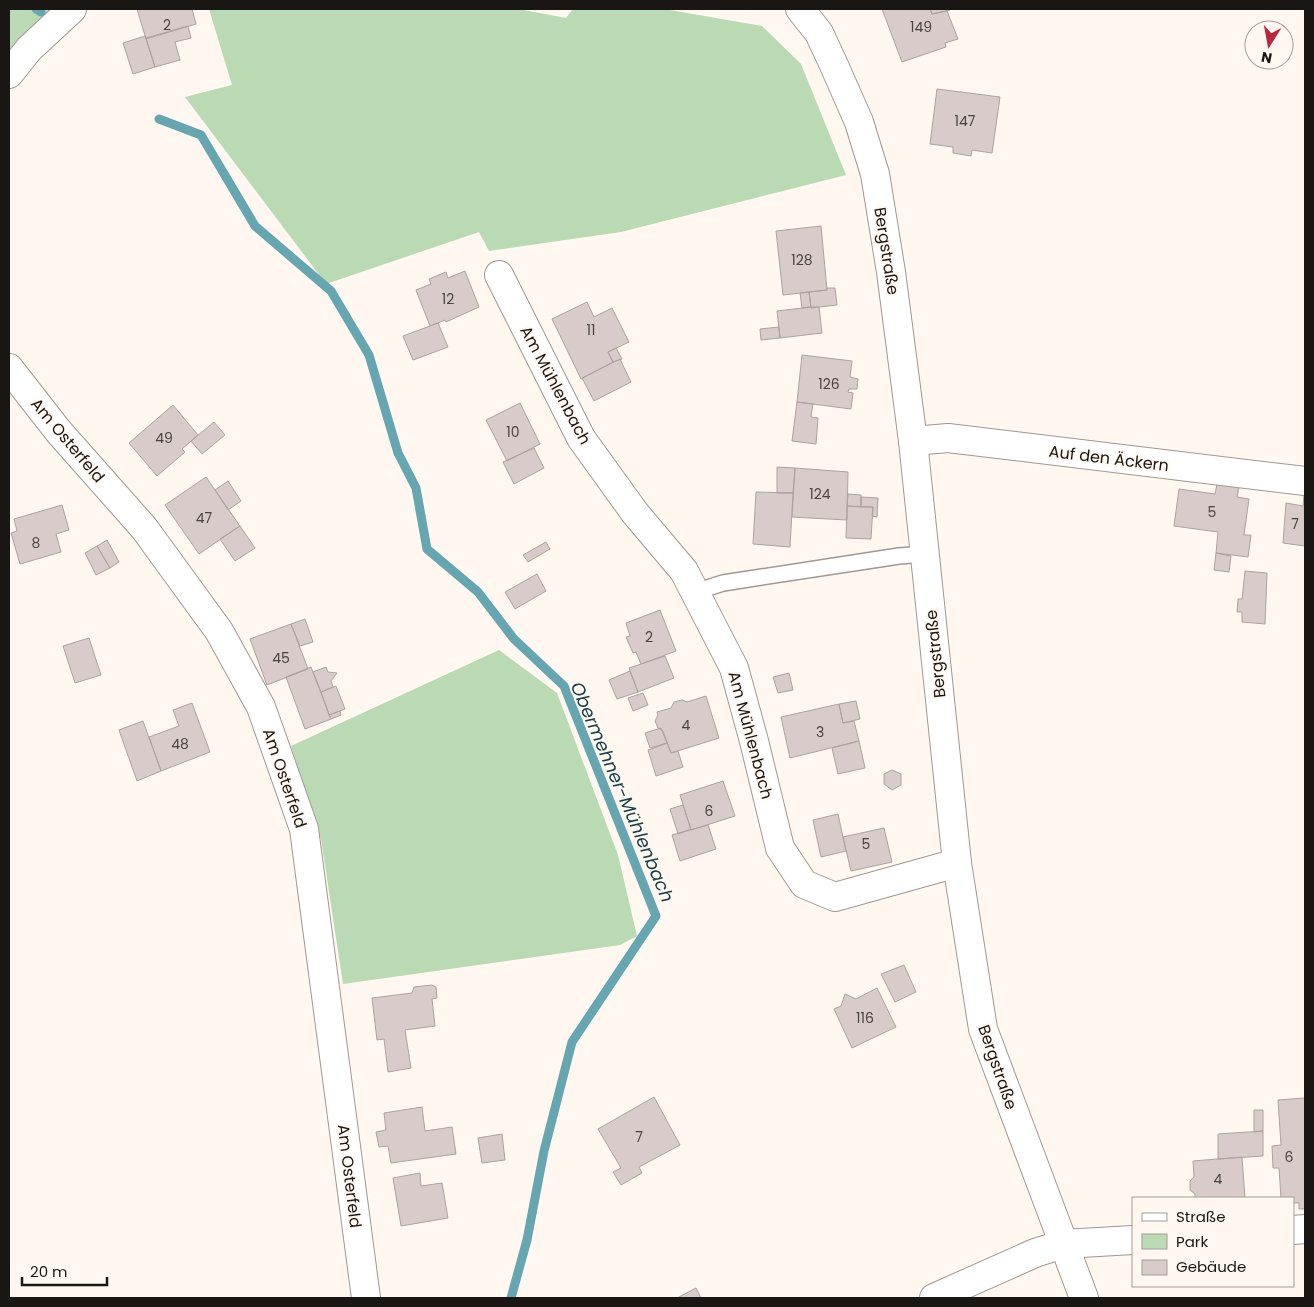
<svg xmlns="http://www.w3.org/2000/svg" width="1314" height="1307" font-family="Poppins,sans-serif">
<style>
.green{fill:#b9dab3}
.lines{fill:none;stroke-linecap:round;stroke-linejoin:round}
.stream{stroke:#65a6b0;stroke-width:9}
.building{fill:#d8cbc9;stroke:#aea19f}
.service-casing{stroke:#a19890;stroke-width:18}
.minor-casing{stroke:#a19890;stroke-width:30}
.tertiary-casing{stroke:#a19890;stroke-width:30}
.service{stroke:#fff;stroke-width:15}
.minor{stroke:#fff;stroke-width:28}
.tertiary{stroke:#fff;stroke-width:28}
.labels{text-anchor:middle;stroke-width:4;stroke-linejoin:round;paint-order:stroke}
.number-label{font-size:14px;fill:#4a4341}
.street-label{font-size:16px;fill:#1a1614;stroke:#fff7f0}
.water-label{font-size:18px;font-style:italic;fill:#154148;stroke:#fff7f0}
</style>
<rect width="100%" height="100%" fill="#fff7f0"/>
<path class="green" d="M9 9H56L9 66Z
M209 9H518L566 18 573 9 616 10 619 9H664L762 26 801 64 846 175 621 232 489 251 479 232 326 284 185 97 232 85Z
M499 650 557 693 618 855 637 936 620 945 343 984 321 839 291 746Z"/>
<g class="lines">
<path class="stream" d="M36 9 41 12
M159 119 201 135 255 226 331 291 369 355 398 453 416 488 427 549 478 592 514 639 564 686 656 916 572 1042 544 1151 527 1240 511 1298"/>
</g>
<path class="building" d="M137 9H192L196 24 146 39Z
M882 9H930L932 14 947 11 958 39 945 43 946 47 902 62Z
M930 9H950V10L932 14Z
M188 26 191 38 175 42 180 60 155 67 146 38Z
M145 36 155 67 133 74 123 43Z
M937 89 1000 97 992 153 972 150 971 156 953 153V147L930 144Z
M821 226 827 290 783 295 776 231Z
M465 271 479 307 446 322 445 320 430 326 416 290 431 284 429 279 446 272 448 278Z
M827 288H835L837 305 811 308 809 292 827 290Z
M809 292 811 307 802 308 800 293Z
M587 302 594 317 612 308 629 342 608 352 613 362 581 379 552 319Z
M811 307H819L822 333 780 338 777 311Z
M438 323 448 347 413 360 403 336Z
M779 327 780 338 761 340 760 329Z
M616 348 622 359 613 362 608 352Z
M802 355 852 361 850 377 858 379 857 389H849L848 392 853 393 851 409 797 402Z
M620 359 631 382 594 401 582 378Z
M797 402 813 404 811 417 818 418 816 444 792 441Z
M520 403 540 444 507 461 486 420Z
M173 405 198 435 182 449 185 452 157 476 129 443Z
M214 422 225 435 202 454 191 441Z
M534 448 544 468 514 484 503 462Z
M777 467 795 468 793 493H777Z
M795 468 848 472 847 520 792 517Z
M206 477 240 526 199 554 165 505Z
M228 481 241 501 228 510 215 490Z
M1217 484 1239 487 1237 497 1249 499 1244 535H1251L1248 557 1216 553 1218 532 1174 526 1179 489 1215 494Z
M756 492 793 493 790 547 753 544Z
M848 494 861 495V507L847 506Z
M1304 496 1305 546 1283 543 1286 503 1303 506Z
M861 497 878 498 877 517 872 516 873 507H861Z
M62 505 69 530 56 534 61 552 20 564 11 533 17 531 14 519Z
M847 506 873 507 871 539 846 538Z
M240 526 255 548 235 561 220 539Z
M107 540 119 562 110 568 97 546Z
M546 542 550 549 528 562 523 555Z
M97 546 110 568 96 575 85 553Z
M1216 553 1231 556 1229 572 1214 570Z
M1245 571 1267 573 1265 624 1242 622V612H1237L1238 599H1242Z
M537 574 546 591 515 609 505 592Z
M660 610 676 651 641 664 636 652 633 653 626 637 630 636 626 623Z
M305 619 313 642 300 646 291 624Z
M291 624 308 669 267 685 250 639Z
M89 638 101 675 75 683 63 646Z
M665 656 674 678 638 692 629 668Z
M311 667 331 719 305 729 286 677Z
M326 667 328 672 337 673 331 681 333 687 321 692 313 672Z
M630 671 638 692 617 699 609 680Z
M789 673 793 690 778 693 773 677Z
M336 686 345 709 329 715 321 692Z
M643 693 648 705 633 711 628 698Z
M706 696 719 738 671 753 663 731 658 728 655 721 658 715 657 712 671 708 674 702 682 700 687 702Z
M856 701 860 719 843 723 839 704Z
M192 703 210 752 161 771 149 737 179 726 173 710Z
M839 704 843 723 854 721 859 741 790 758 781 717Z
M340 711 341 715 331 719 329 715Z
M143 721 161 771 137 781 119 730Z
M661 728 667 743 650 748 645 733Z
M859 741 865 768 838 774 832 748Z
M667 743 671 753 678 751 683 767 656 776 648 750Z
M892 770 901 774V785L892 790 884 784V774Z
M723 781 735 816 691 830 680 795Z
M683 805 691 829 678 834 670 809Z
M838 814 846 851 821 857 813 820Z
M708 825 716 849 680 861 672 835Z
M884 828 892 862 851 871 843 837Z
M904 965 916 992 895 1002 881 974Z
M432 985 436 987 437 998 432 999 435 1026 405 1030 411 1068 388 1072 384 1039 377 1040 372 998 412 993 414 987Z
M877 988 896 1027 852 1048 834 1009 841 1006 845 994 856 999Z
M654 1097 680 1145 639 1167 642 1173 621 1185 613 1172 621 1168 598 1129Z
M1305 1098V1209H1299V1203H1293V1198H1281L1279 1168H1273L1272 1146 1281 1145 1278 1100Z
M422 1107 425 1131 452 1127 456 1154 391 1163 388 1146 379 1147 376 1132 386 1130 384 1113Z
M1254 1110H1263V1131L1254 1132Z
M1263 1131V1156L1218 1159V1134Z
M502 1134 505 1160 482 1163 478 1138Z
M1242 1157 1245 1198H1195V1194L1190 1190V1181L1194 1177 1193 1161Z
M420 1173 421 1186 442 1183 448 1218 401 1226 393 1178Z
M696 1288 701 1298H677Z"/>
<g class="lines">
<defs>
<path id="service" d="M695 592 723 583 899 556 925 554"/>
<path id="minor" d="M9 74 29 49 72 9
M499 275 581 438 635 513 684 571 734 668 754 741 780 848 804 884 835 897 957 863
M9 368 59 432 144 528 219 631 261 707 304 829 366 1298
M913 441 948 438 1305 481
M1293 1230 1305 1229
M934 1298 1035 1253 1063 1244 1133 1240"/>
<path id="tertiary" d="M800 9 819 33 833 63 859 122 875 174 891 272 913 441 957 863 983 1029 1084 1298"/>
</defs>
<use href="#service" class="service-casing"/>
<use href="#minor" class="minor-casing"/>
<use href="#tertiary" class="tertiary-casing"/>
<use href="#service" class="service"/>
<use href="#minor" class="minor"/>
<use href="#tertiary" class="tertiary"/>
</g>
<g class="labels">
<g class="number-label">
<text x="167" y="30">2</text>
<text x="921" y="32">149</text>
<text x="965" y="126">147</text>
<text x="802" y="265">128</text>
<text x="448" y="304">12</text>
<text x="591" y="335">11</text>
<text x="829" y="389">126</text>
<text x="513" y="437">10</text>
<text x="164" y="443">49</text>
<text x="820" y="499">124</text>
<text x="1212" y="517">5</text>
<text x="204" y="523">47</text>
<text x="1295" y="529">7</text>
<text x="36" y="548">8</text>
<text x="649" y="642">2</text>
<text x="281" y="663">45</text>
<text x="686" y="730">4</text>
<text x="820" y="737">3</text>
<text x="180" y="749">48</text>
<text x="709" y="816">6</text>
<text x="866" y="849">5</text>
<text x="865" y="1023">116</text>
<text x="639" y="1142">7</text>
<text x="1289" y="1162">6</text>
<text x="1218" y="1184">4</text>
</g>
<g class="street-label">
<text transform="translate(887 251) rotate(81)" y="6">Bergstraße</text>
<text transform="translate(556 385) rotate(62)" y="6">Am Mühlenbach</text>
<text transform="translate(68 440) rotate(50)" y="6">Am Osterfeld</text>
<text transform="translate(1109 458) rotate(7)" y="6">Auf den Äckern</text>
<text transform="translate(935 654) rotate(-96)" y="6">Bergstraße</text>
<text transform="translate(751 735) rotate(75)" y="6">Am Mühlenbach</text>
<text transform="translate(285 778) rotate(71)" y="6">Am Osterfeld</text>
<text transform="translate(998 1067) rotate(71)" y="6">Bergstraße</text>
<text transform="translate(350 1176) rotate(83)" y="6">Am Osterfeld</text>
</g>
<g class="water-label">
<text transform="translate(622 792) rotate(67)" y="6">Obermehner-Mühlenbach</text>
</g>
</g>
<rect width="1314" height="1307" fill="none" stroke="#1a1614" stroke-width="20"/>
<rect x="1132" y="1197" width="162" height="90" fill="#fff7f0" stroke="#a39d98"/>
<rect x="1142" y="1213" width="25" height="8" fill="#ffffff" stroke="#a39d98"/>
<text x="1176" y="1222" font-size="15" fill="#1a1614">Straße</text>
<rect x="1142" y="1234" width="25" height="15" fill="#b9dab3" stroke="#a39d98"/>
<text x="1176" y="1247" font-size="15" fill="#1a1614">Park</text>
<rect x="1142" y="1260" width="25" height="15" fill="#d8cbc9" stroke="#a39d98"/>
<text x="1176" y="1272" font-size="15" fill="#1a1614">Gebäude</text>
<g transform="translate(1269 45) rotate(191)"><circle r="24" fill="#fff7f0" stroke="#a39d98"/>
<path d="M0-4L9 19L0 12L-9 19Z" fill="#b9273f"/>
<text y="-8" font-size="14" font-weight="bold" text-anchor="middle" fill="#1a1614">N</text>
</g>
<path d="M22 1277v8h85v-8" fill="none" stroke="#1a1614" stroke-width="2.5"/>
<text x="30" y="1277" font-size="15" fill="#1a1614" stroke="#fff7f0" stroke-width="4" paint-order="stroke">20 m</text>
</svg>
